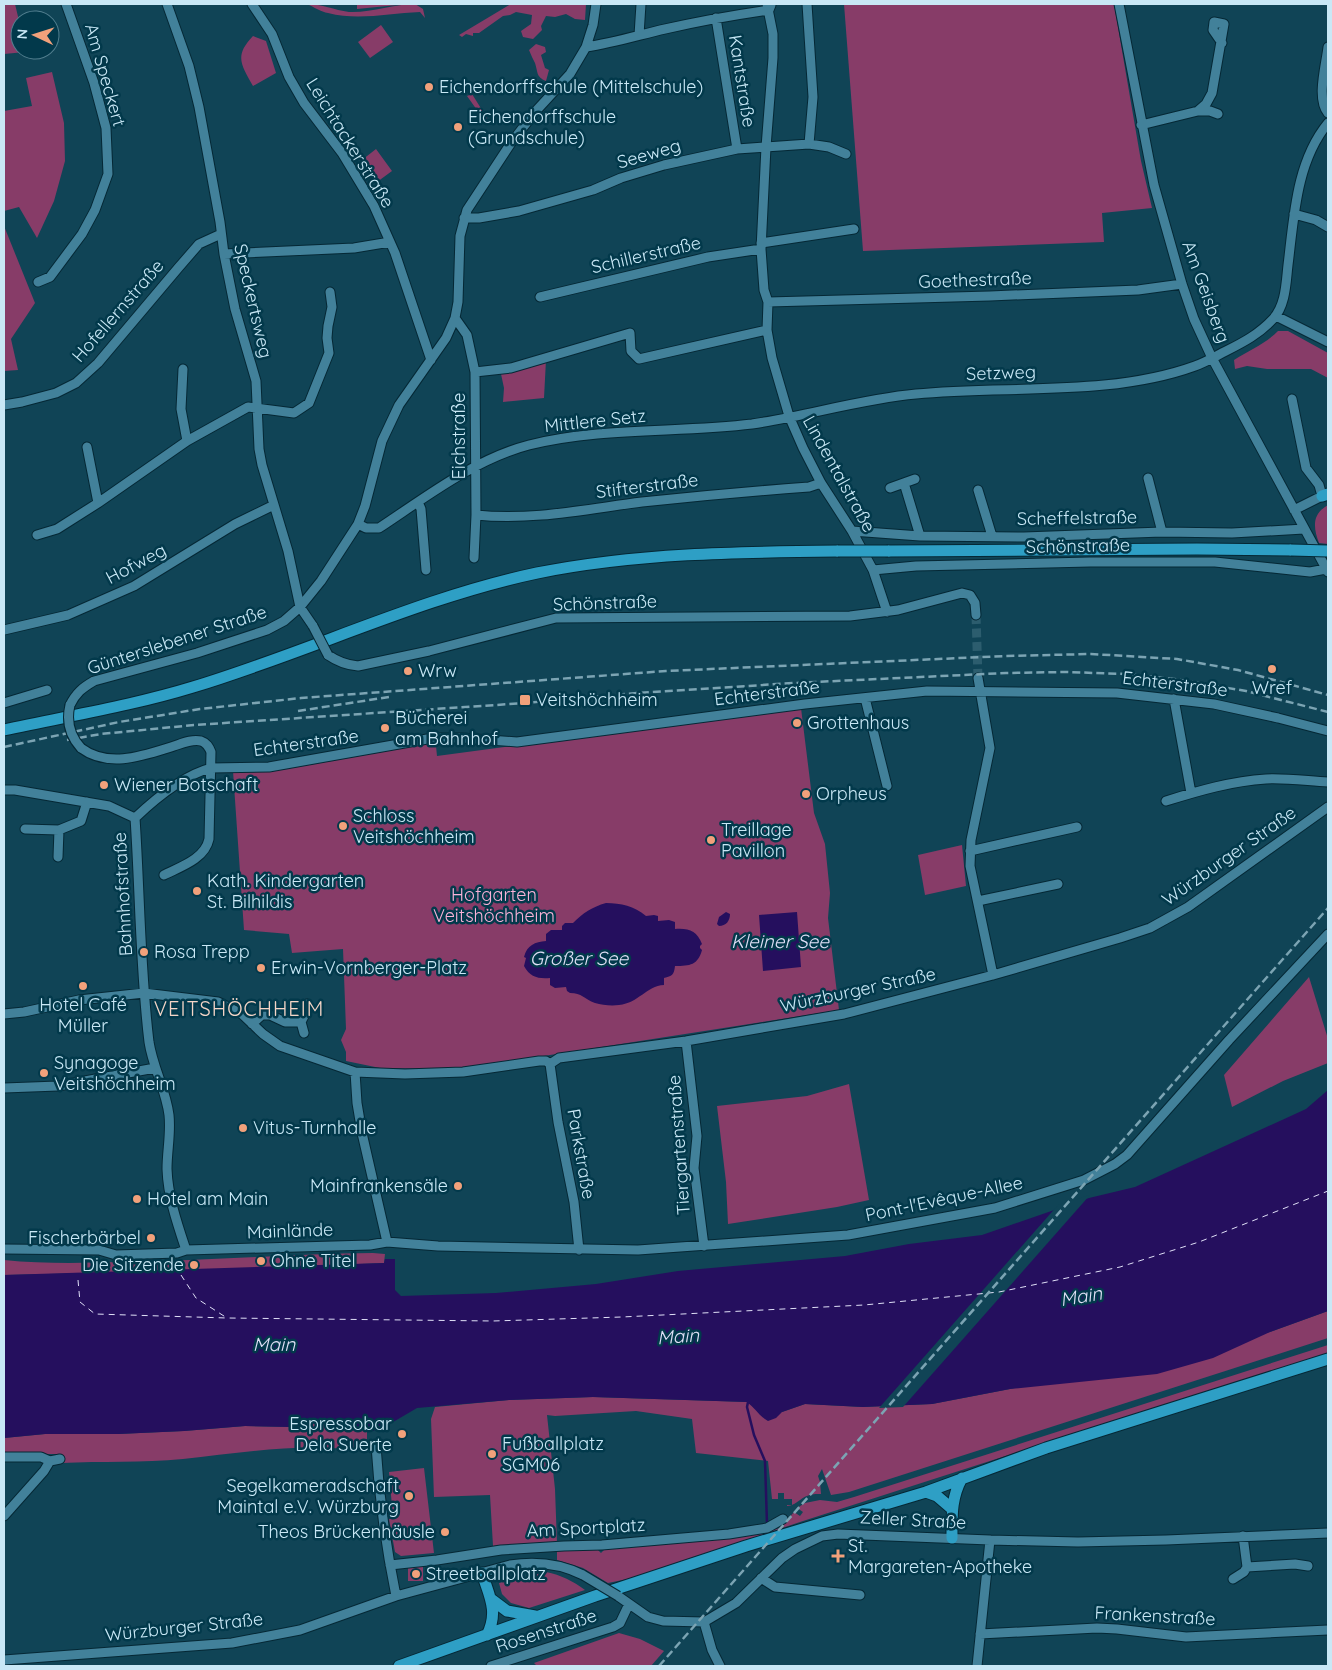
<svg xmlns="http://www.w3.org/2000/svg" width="1332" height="1670" font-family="Quicksand,sans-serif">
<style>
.green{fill:#873c68}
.water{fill:#250f5e}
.pier{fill:#104456}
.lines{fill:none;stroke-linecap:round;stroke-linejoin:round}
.stream{stroke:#250f5e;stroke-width:2.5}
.ferry{stroke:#e0e0f7;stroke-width:1;stroke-dasharray:6 5;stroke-linecap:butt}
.minor-tunnel{stroke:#2c5d6e;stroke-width:9;stroke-dasharray:9 4.5;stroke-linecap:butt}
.minor-casing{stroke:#052835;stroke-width:11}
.major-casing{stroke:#052835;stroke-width:13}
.minor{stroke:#42819a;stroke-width:9}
.major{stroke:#2e9fc5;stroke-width:11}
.rail{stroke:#7ca4b3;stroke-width:2.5;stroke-dasharray:8 4;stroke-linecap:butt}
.minor-bridge-casing{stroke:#052835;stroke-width:11;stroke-linecap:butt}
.major-bridge-casing{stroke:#052835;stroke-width:13;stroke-linecap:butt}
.minor-bridge{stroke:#42819a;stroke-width:9}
.major-bridge{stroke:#2e9fc5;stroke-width:11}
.poi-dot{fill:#f1a17b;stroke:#02394b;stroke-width:2}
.labels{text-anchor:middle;stroke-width:5;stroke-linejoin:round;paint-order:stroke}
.street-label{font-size:18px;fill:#c9e8f6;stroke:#02394b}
.poi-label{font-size:18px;fill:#c9e8f6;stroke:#02394b;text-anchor:start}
.park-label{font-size:18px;fill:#fab2d8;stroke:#02394b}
.water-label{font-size:19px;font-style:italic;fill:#e0e0f7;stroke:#02394b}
.quarter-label{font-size:20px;letter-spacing:1px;fill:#f4d5c7;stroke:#02394b}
</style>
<rect width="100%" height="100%" fill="#104456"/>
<path class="green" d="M4 4H15L20 25V50H25V52L4 54Z
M307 4C322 4 334 10 349 12 371 13 394 4 415 4L423 9 425 18 420 12C389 13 359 21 328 13 321 12 314 7 307 4Z
M357 4H407L357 9Z
M511 4 561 5 568 4H586L585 20 575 19 566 14 555 17 546 16 541 26 542 30 533 39 523 37 521 31 531 24 532 15 516 12 510 15 503 16 479 33H473V36L466 34 462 37 459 35Z
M844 4H1114L1141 161 1152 208 1102 213 1104 242 863 251Z
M381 25 393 42 370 58 358 42Z
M253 36 266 41 276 73 253 86C241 64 234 56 253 36Z
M536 44 545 47 546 52 541 55 545 68 549 70 546 81C536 77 538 72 535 63 533 59 531 55 529 50Z
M52 72 64 123 65 161 54 201 37 238 19 207 4 211V111L32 106 26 78Z
M472 94 487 118 483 122H480V118L475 112 477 110 467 96Z
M376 149 392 171 377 182 362 160Z
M4 226 35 303 11 339 18 370 4 371Z
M1278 331H1288L1328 353V378L1311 369H1267L1247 366 1235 369 1234 360C1249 350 1265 344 1278 331Z
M546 360 544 398 503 402 504 388 501 374Z
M1328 505V544L1319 543C1313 527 1312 514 1328 505Z
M801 708 814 813 825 844 830 893 828 918 839 1010 460 1069 380 1068 346 1061V1052L341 1040 346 1029 343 949 292 953 289 934 244 930 233 771 269 772 432 743 436 746 437 756Z
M962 845 966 886 925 895 918 855Z
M1309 977 1328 1039V1063L1283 1081 1232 1107 1224 1075Z
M849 1084 869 1200 837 1207 728 1224 726 1182 717 1106 807 1096Z
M373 1253 385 1254 384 1263 182 1271 4 1275V1260C43 1264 82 1263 122 1262 206 1261 289 1254 373 1253Z
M1328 1311V1338L849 1492 831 1495 822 1469 818 1476 820 1482 821 1494C800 1493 800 1505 787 1506V1505H792V1499H784V1493H778V1499H772L768 1461 696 1453 692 1419 636 1411 555 1416 547 1415 555 1489 557 1543 493 1546 490 1495 434 1497 431 1419 435 1407 509 1400 593 1397 748 1402 759 1412H782L805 1404 863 1407 932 1404 1010 1389 1270 1332Z
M1328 1345V1354L1046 1443 803 1521 637 1577 608 1583 583 1568 557 1560V1549L596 1548 601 1553 605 1549 768 1531 780 1528 794 1512 800 1516 803 1512 797 1508 805 1503 820 1500 837 1502 854 1497Z
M315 1423 350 1427H367V1452C308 1441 242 1453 183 1459 142 1463 102 1461 61 1463L57 1454H4V1438L45 1434H118L184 1431 245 1426 291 1427Z
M424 1468 434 1553 401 1556 395 1552 389 1519 393 1518 389 1472Z
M408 1567H423V1581H408Z
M546 1572C561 1575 573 1581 585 1590L529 1608 511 1603 502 1594 499 1583Z
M619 1633 640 1639 664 1651 651 1666H537L534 1663Z"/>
<path class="water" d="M606 903C621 903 634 906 646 916L654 915 658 916V921L669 920 675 922V929C689 928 697 931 702 944L700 946V948L702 950C698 965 690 966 675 966 674 975 672 976 664 978V985C646 986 639 1003 619 1005 611 1006 602 1005 595 1003 584 999 582 993 570 993L567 991 566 987 555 988 550 985V978C538 979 530 977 524 966L526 958 524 957C527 945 535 942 546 941V934L551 930H562V926L565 923H573C583 913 592 907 606 903Z
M726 912 730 914C730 921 726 926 719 926L717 924 719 917Z
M797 912 801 967 763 971 759 915Z
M1328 1090V1311L1270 1332 1213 1358 1157 1374 1010 1389 932 1404 863 1407 805 1404 782 1412 776 1418 768 1421C760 1417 755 1408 747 1402L593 1397 509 1400 417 1408 388 1425 376 1426 374 1431H368L367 1427H350L315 1423 291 1427 245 1426 184 1431 118 1434H45L4 1438V1275L384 1263 385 1259H395V1290L401 1296 496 1293 596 1284 678 1271 845 1256 909 1244 982 1235 1089 1198 1135 1187 1306 1109Z"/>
<path class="pier" d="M1090 1195 903 1407 879 1408 1058 1205Z"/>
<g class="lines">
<path class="stream" d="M748 1402 747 1407 754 1435 765 1461 767 1524"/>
<path class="ferry" d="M181 1275 196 1298 227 1318
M78 1280 80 1302 95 1314 227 1318 493 1321 622 1317 864 1305 999 1292 1120 1267 1199 1242 1328 1191"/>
<path class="minor-tunnel" d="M976 615 978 678"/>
<defs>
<path id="minor" d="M167 4 189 66 199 107 220 222 224 254 235 309 256 381 259 449 262 465 288 551 300 607 313 626
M252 4 272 34 289 77 304 103 342 153 374 206 395 253 431 360
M767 4 773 34V58L766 147 761 249 764 290 768 302 767 330 772 358 789 416 803 448 821 483 852 531 873 570 887 612
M807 4 813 97 809 144
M1119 4 1154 185 1182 284 1194 319 1212 358 1328 572
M716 18 737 149
M639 35 641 4
M586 47C613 43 639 35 665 29 700 21 734 15 769 10L771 5
M1328 47C1326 65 1316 99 1328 113
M1198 111H1210L1218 114
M1141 125 1198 111 1206 104 1212 93 1224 24 1214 22 1213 30 1222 43
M1294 214 1316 220 1328 227
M464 218H479L519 211 593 190 621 178 664 165 737 149 809 144 829 147 846 154
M761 243 854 229
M224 254 354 248 390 242
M38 282 50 277 82 234 95 210 108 174 106 128 94 83 66 4
M540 297 708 257 761 249
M768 302 990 296 1138 290 1182 284
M1276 316 1328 342
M455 318 467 335 475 372 476 515 474 558
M183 369 181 409 187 441
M475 372 511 368 630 333 631 351 639 359 767 330
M1292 399 1306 468 1319 485 1322 496 1294 510
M4 405 22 402 56 393 76 383 98 363 179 267 199 244 221 234
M87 447 98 503
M1148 478 1162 532
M904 483 920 536
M890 488 915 479
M978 490 992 536
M418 502 421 509 426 570
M476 515C531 521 587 509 642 502 698 496 754 491 809 487L821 483
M358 524 366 528H379C426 497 475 459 529 445 602 427 678 433 752 424 807 416 861 399 916 394 1005 385 1110 397 1195 366 1206 362 1216 356 1226 351 1244 342 1259 334 1273 319 1286 305 1286 282 1288 265 1294 217 1296 162 1328 123
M852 531 920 536 1024 537 1162 532 1232 533 1304 529
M37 535 57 529 98 503 187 441 248 407 294 413 309 403 329 353 327 338 328 326 332 307 330 292
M873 570 916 566 1090 562H1215L1310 572 1326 569
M4 630 68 615 134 586 235 524 274 505
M328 655C338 662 346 665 358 666L429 651 556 618 850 616 898 610 962 593 970 595 975 603 976 615
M978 678 990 748 971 840 970 866 993 975
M865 698 887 786
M1174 699 1191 793
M4 703 47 690
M70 705C76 693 82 688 94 681L197 653 267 630 284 621 300 607 321 581 358 524 365 506 382 441 399 405 446 338 455 318 458 302 460 236 467 210 511 143 535 112 570 74 586 47 593 25 596 4
M81 748C109 769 145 755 174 746 183 743 192 739 201 741 207 743 209 747 211 752L209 839C205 859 180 867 164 875
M4 790H15L109 806 135 818
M1166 801C1198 791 1232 781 1266 779 1286 778 1308 781 1328 782
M25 829 59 830 81 821 87 802
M970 851 1077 827
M58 857 59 830
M978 901 1058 884
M4 1014 24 1012 79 1000 144 993 218 1002 242 1014 263 1034 280 1046 355 1072 405 1074 463 1072 539 1061H546L550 1064
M301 1022 304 1033
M252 1024 262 1015H270L285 1022H301L306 1012 307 1004
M686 1041 697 1136 694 1168 704 1246
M550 1064 559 1058 686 1041 844 1014 993 975 1120 938 1150 928 1188 907 1328 807
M550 1064 558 1122 574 1202 579 1250
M355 1072 357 1103 362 1133 387 1242
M4 1088 58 1086 155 1068
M4 1249 99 1250 116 1255 177 1253 186 1250 370 1245 387 1242 438 1246 638 1250 848 1235 995 1208 1084 1180 1115 1164 1127 1155 1229 1040 1328 934
M186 1250C177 1223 168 1197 167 1169 167 1151 171 1133 169 1115 166 1090 153 1068 149 1042 140 968 140 892 135 818 155 799 184 775 211 768L269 767 433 738H462L517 742 805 704 927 691 1117 693 1214 704 1278 718 1328 731
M376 1446C379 1496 386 1547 396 1596
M4 1457H41L50 1461 60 1459
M4 1516 44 1471 50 1461
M390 1565 437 1560 501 1550 564 1546 602 1545 729 1534 767 1528 783 1519
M1247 1567 1295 1564 1308 1566
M761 1578 775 1587 860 1595
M1233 1579 1244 1572 1247 1567 1243 1536
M618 1596 648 1617 663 1621 704 1622 736 1603 782 1558 795 1549 822 1536 838 1534 990 1540 1078 1542 1166 1540 1328 1533
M704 1622 712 1650 720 1666
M980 1634 1097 1628 1117 1629 1186 1637 1328 1630
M4 1660 232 1643 300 1630 396 1596 510 1565C536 1561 559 1563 583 1575
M491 1666 613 1627 620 1623 629 1604
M977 1666 990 1540"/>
<path id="major" d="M1322 496 1328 494
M888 551 1197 549 1291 550
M4 730C67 716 131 706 193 687 309 652 419 598 537 573 637 553 737 552 838 551
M926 1492 937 1496 951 1508
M952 1538C952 1516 951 1498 962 1478
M482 1573C489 1596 499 1611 487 1635
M491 1599 507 1611 535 1616
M399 1666 595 1596 746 1546 926 1492 1046 1448 1328 1359"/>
</defs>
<use href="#minor" class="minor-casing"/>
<use href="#major" class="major-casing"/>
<use href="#minor" class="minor"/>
<use href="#major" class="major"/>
<path class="rail" d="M298 711 389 697
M67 740 101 734 194 725 526 703 637 693 794 683 1006 673 1066 672 1125 674 1174 679 1246 691 1328 712
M4 747 119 722 200 709 301 698 666 671 1006 656 1091 654 1177 659 1238 670 1328 695
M659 1666 1328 908"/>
<defs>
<path id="minor-bridge" d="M313 626 328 655
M70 705C66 722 70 736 81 748
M583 1575 618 1596"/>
<path id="major-bridge" d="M1291 550 1328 551
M838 551H888"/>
</defs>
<use href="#minor-bridge" class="minor-bridge-casing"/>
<use href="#major-bridge" class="major-bridge-casing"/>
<use href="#minor-bridge" class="minor-bridge"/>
<use href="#major-bridge" class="major-bridge"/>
</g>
<g class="poi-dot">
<circle cx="429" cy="87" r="5"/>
<circle cx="458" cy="127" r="5"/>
<circle cx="1272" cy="669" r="5"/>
<circle cx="408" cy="671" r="5"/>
<rect x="519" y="694" width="12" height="12" rx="2.5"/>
<circle cx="797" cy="723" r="5"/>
<circle cx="385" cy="728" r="5"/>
<circle cx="104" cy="785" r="5"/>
<circle cx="806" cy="794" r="5"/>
<circle cx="343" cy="826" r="5"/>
<circle cx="711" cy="840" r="5"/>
<circle cx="197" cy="891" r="5"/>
<circle cx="144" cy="952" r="5"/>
<circle cx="261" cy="968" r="5"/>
<circle cx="83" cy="986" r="5"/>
<circle cx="44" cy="1073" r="5"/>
<circle cx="243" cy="1128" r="5"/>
<circle cx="458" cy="1186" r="5"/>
<circle cx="137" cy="1199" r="5"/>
<circle cx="151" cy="1238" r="5"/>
<circle cx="261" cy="1261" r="5"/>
<circle cx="194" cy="1265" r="5"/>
<circle cx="402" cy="1434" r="5"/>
<circle cx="492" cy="1454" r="5"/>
<circle cx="409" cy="1496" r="5"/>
<circle cx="445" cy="1532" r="5"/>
<path d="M835.5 1548.5h5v5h5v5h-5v5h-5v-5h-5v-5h5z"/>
<circle cx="416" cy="1574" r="5"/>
</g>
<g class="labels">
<g class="street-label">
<text transform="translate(105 75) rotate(74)" y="6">Am Speckert</text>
<text transform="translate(742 81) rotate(81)" y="6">Kantstraße</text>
<text transform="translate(350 143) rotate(58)" y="6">Leichtackerstraße</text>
<text transform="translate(649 154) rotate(-16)" y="6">Seeweg</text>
<text transform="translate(646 255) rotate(-13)" y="6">Schillerstraße</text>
<text transform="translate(975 280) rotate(-2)" y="6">Goethestraße</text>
<text transform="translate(1206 292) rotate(70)" y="6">Am Geisberg</text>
<text transform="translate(253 301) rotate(77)" y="6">Speckertsweg</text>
<text transform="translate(118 311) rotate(-49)" y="6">Hofellernstraße</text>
<text transform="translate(1001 373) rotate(-2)" y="6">Setzweg</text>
<text transform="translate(595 421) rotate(-6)" y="6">Mittlere Setz</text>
<text transform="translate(459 436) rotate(-90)" y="6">Eichstraße</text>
<text transform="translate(839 474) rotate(61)" y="6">Lindentalstraße</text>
<text transform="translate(647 486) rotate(-7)" y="6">Stifterstraße</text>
<text transform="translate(1077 518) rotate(-1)" y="6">Scheffelstraße</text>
<text transform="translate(1078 546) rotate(-1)" y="6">Schönstraße</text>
<text transform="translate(136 564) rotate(-28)" y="6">Hofweg</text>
<text transform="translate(605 603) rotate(-2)" y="6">Schönstraße</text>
<text transform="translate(177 640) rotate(-18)" y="6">Günterslebener Straße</text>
<text transform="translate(1175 684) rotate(7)" y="6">Echterstraße</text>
<text transform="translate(767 693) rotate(-7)" y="6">Echterstraße</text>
<text transform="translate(306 743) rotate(-8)" y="6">Echterstraße</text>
<text transform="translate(1229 856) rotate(-35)" y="6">Würzburger Straße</text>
<text transform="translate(123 894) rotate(-93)" y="6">Bahnhofstraße</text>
<text transform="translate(858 990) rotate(-12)" y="6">Würzburger Straße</text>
<text transform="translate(679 1145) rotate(-94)" y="6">Tiergartenstraße</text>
<text transform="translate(581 1154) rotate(80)" y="6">Parkstraße</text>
<text transform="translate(944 1199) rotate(-12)" y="6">Pont-l'Evêque-Allee</text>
<text transform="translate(290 1231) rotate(-2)" y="6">Mainlände</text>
<text transform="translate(913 1520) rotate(3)" y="6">Zeller Straße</text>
<text transform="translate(586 1528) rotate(-3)" y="6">Am Sportplatz</text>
<text transform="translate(1155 1616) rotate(3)" y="6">Frankenstraße</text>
<text transform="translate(184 1627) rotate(-6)" y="6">Würzburger Straße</text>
<text transform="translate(546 1631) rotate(-18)" y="6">Rosenstraße</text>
</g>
<g class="poi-label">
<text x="439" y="93">Eichendorffschule (Mittelschule)</text>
<text x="468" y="123">Eichendorffschule<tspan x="468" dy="21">(Grundschule)</tspan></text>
<text x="418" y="677">Wrw</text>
<text x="1272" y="694" text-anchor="middle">Wref</text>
<text x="536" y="706">Veitshöchheim</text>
<text x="395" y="724">Bücherei<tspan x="395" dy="21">am Bahnhof</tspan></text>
<text x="807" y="729">Grottenhaus</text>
<text x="114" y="791">Wiener Botschaft</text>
<text x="816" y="800">Orpheus</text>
<text x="353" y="822">Schloss<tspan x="353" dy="21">Veitshöchheim</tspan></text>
<text x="721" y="836">Treillage<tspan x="721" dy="21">Pavillon</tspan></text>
<text x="207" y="887">Kath. Kindergarten<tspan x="207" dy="21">St. Bilhildis</tspan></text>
<text x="154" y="958">Rosa Trepp</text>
<text x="271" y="974">Erwin-Vornberger-Platz</text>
<text x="83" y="1011" text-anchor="middle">Hotel Café<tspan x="83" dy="21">Müller</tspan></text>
<text x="54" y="1069">Synagoge<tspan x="54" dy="21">Veitshöchheim</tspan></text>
<text x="253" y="1134">Vitus-Turnhalle</text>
<text x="448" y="1192" text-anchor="end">Mainfrankensäle</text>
<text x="147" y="1205">Hotel am Main</text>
<text x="141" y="1244" text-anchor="end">Fischerbärbel</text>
<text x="271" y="1267">Ohne Titel</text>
<text x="184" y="1271" text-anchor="end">Die Sitzende</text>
<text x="392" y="1430" text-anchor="end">Espressobar<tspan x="392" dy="21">Dela Suerte</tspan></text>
<text x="502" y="1450">Fußballplatz<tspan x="502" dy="21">SGM06</tspan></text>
<text x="399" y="1492" text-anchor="end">Segelkameradschaft<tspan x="399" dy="21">Maintal e.V. Würzburg</tspan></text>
<text x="435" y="1538" text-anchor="end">Theos Brückenhäusle</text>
<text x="848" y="1552">St.<tspan x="848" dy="21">Margareten-Apotheke</tspan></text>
<text x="426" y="1580">Streetballplatz</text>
</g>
<g class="park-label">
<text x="494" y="901">Hofgarten<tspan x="494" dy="21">Veitshöchheim</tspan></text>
</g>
<g class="water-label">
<text x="780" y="948">Kleiner See</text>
<text x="579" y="965">Großer See</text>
<text transform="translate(1081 1296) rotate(-9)" y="7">Main</text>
<text transform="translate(678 1336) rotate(-4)" y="7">Main</text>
<text x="274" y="1351">Main</text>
</g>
<g class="quarter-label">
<text x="239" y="1016">VEITSHÖCHHEIM</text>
</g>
</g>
<rect width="1332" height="1670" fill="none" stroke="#c9e8f6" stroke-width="10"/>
<g transform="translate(35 35) rotate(274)"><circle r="24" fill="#02394b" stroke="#527f8f"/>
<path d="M0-4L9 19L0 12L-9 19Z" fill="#f1a17b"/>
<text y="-8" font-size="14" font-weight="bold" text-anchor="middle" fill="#c9e8f6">N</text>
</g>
</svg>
